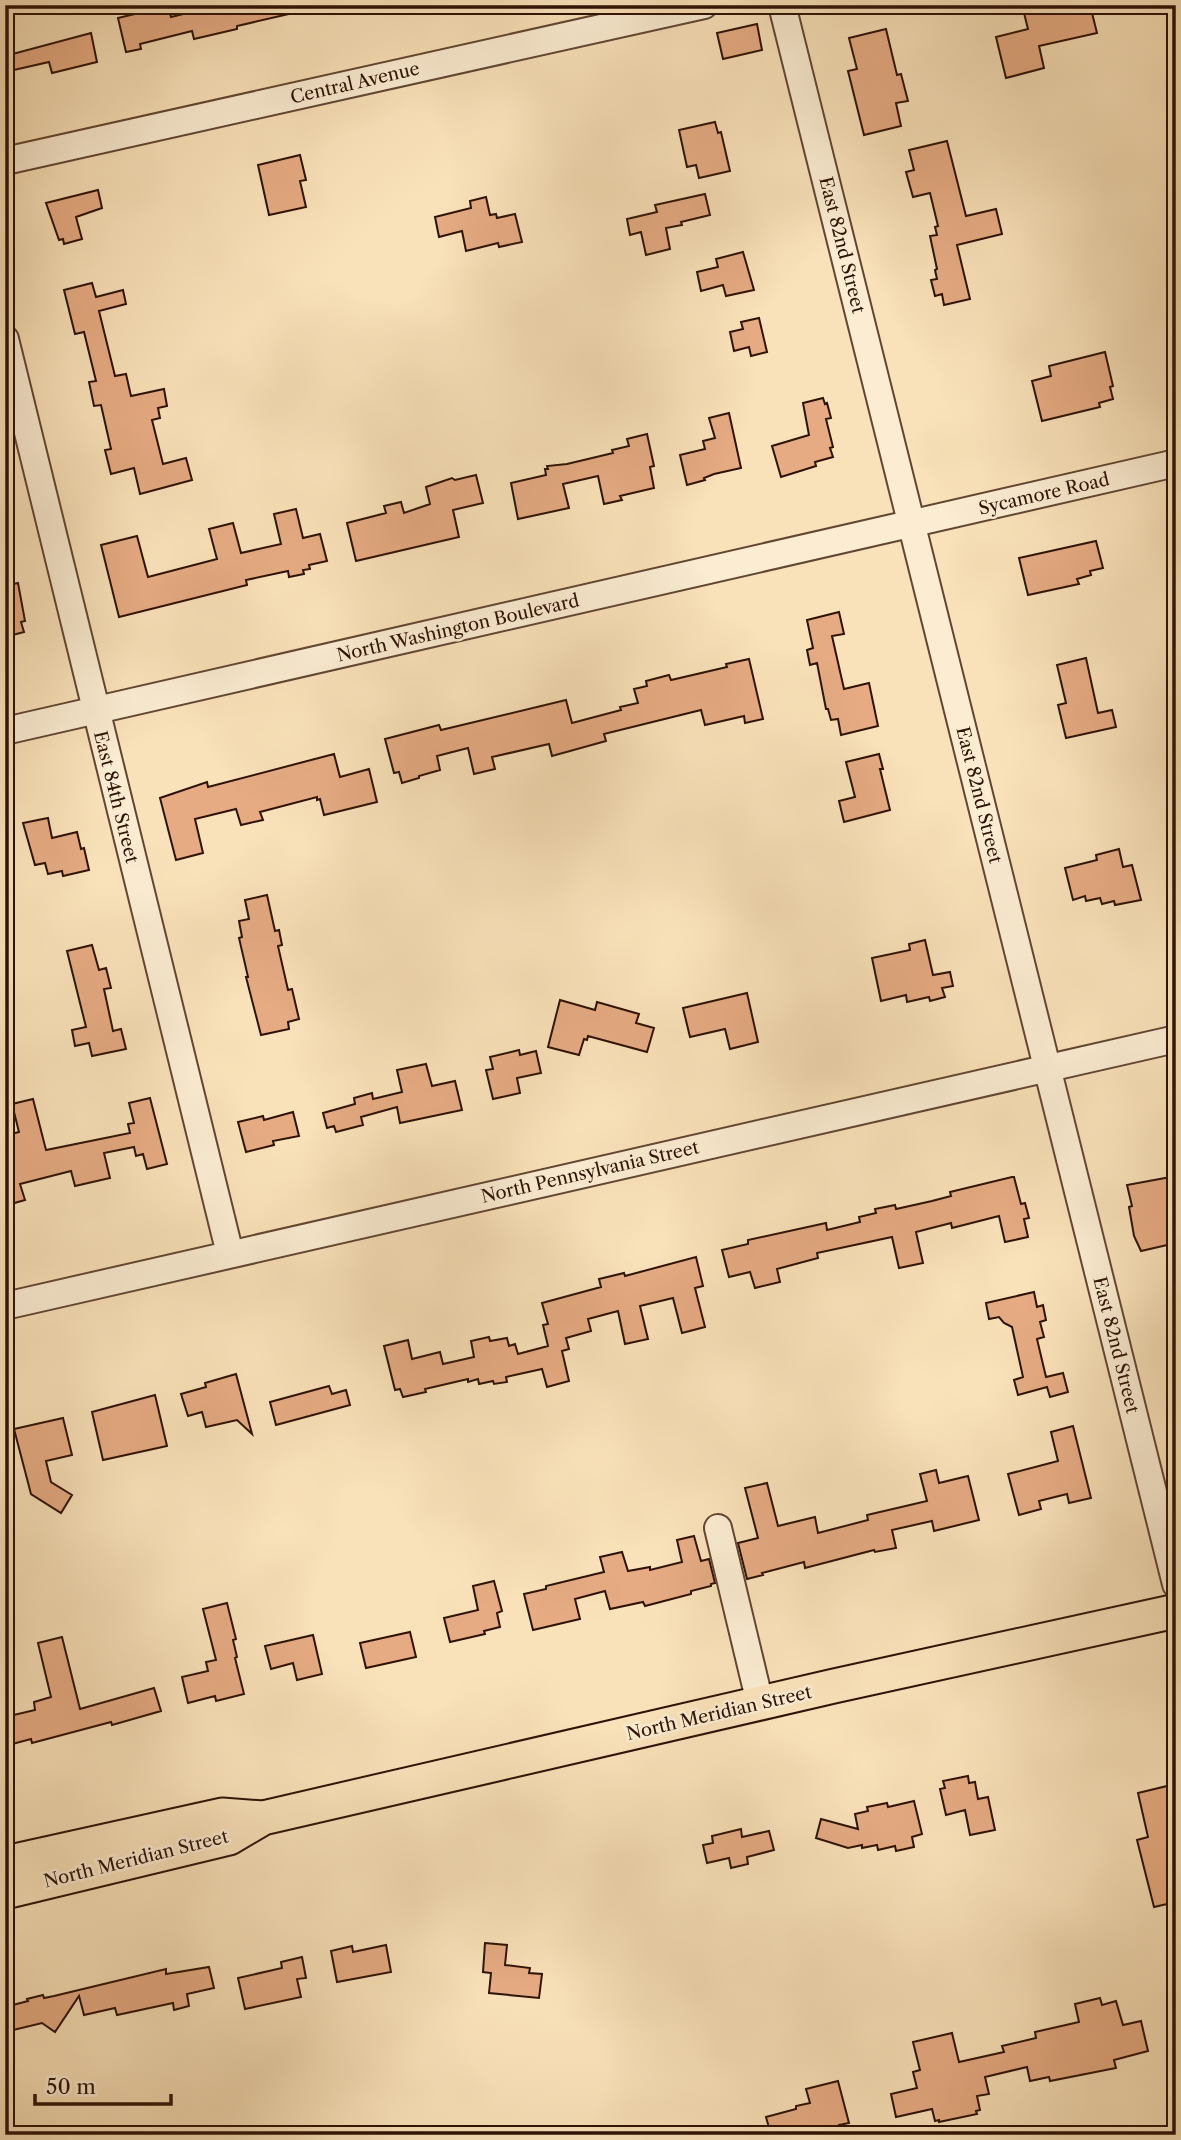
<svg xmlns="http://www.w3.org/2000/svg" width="1181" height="2140" font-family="'Libre Caslon Text',serif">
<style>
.building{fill:#e6ab83;stroke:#2e1205;stroke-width:2}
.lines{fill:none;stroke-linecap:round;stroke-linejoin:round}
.minor-casing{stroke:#614632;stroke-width:30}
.major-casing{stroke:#2e1205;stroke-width:37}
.minor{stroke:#fbecd2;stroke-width:26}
.major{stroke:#f9e1b9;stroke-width:33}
.labels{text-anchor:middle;stroke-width:5;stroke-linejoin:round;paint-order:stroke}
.street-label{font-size:18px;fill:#2e1205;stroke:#fbecd2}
</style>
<rect width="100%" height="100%" fill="#f9e1b9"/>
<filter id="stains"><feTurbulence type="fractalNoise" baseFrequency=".00286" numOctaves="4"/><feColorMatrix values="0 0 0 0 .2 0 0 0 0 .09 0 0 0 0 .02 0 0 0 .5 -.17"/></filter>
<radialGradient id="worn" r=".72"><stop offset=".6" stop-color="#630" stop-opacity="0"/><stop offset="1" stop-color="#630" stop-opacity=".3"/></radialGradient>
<path class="building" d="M208 5H301L302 11 237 26V29L194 39 192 31 140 44 141 49 126 52 118 18 168 6 171 17 208 8Z
M1022 5H1090L1097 33 1039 46 1044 68 1006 78 996 37 1028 29Z
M757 24 762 50 723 59 717 33Z
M886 29 897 75 901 74 908 101 896 103 901 126 864 135 848 71 857 69 849 38Z
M91 33 97 62 52 73 49 62 5 72V56Z
M715 122 718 133 721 132 730 171 699 178 696 165 687 167 679 130Z
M947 141 966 216 996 209 1002 234 957 245 970 299 944 305 942 294 935 296 931 280 937 279 935 270 937 269 930 236 937 235 935 227 938 226 930 193 913 197 906 172 914 170 909 150Z
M300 155 306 180 300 181 306 207 269 215 258 165Z
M98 190 102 208 76 217 82 239 64 244 63 239 59 240 46 203Z
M705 194 710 215 681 222 682 225 666 228 670 249 646 255 641 232 630 235 627 219 657 212 655 205Z
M486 197 490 215 496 214 497 218 515 214 522 242 499 247 498 243 466 251 462 231 439 237 435 217 471 208 470 201Z
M743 252 754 290 726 296 723 285 701 291 697 272 718 267 716 259Z
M92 283 96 297 123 290 126 304 99 311 115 376 126 374 131 396 164 389 167 406 158 408 160 418 152 420 163 464 186 458 192 480 140 494 134 468 111 474 105 450 111 449 101 405 94 406 89 382 96 381 84 332 75 334 64 290Z
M759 318 767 352 751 356 749 347 734 351 730 332 743 329 741 322Z
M1105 352 1113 386 1110 387 1113 399 1099 403 1100 407 1042 421 1032 381 1051 376 1049 366Z
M823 398 825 404 827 403 831 418 826 419 833 447 830 448 833 457 815 462 816 466 781 477 772 446 809 435 803 403Z
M729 413 741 468 714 474 704 478 705 480 687 485 680 455 705 449 703 441 715 438 709 418Z
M647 434 654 466 650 467 654 488 620 496 622 500 604 504 598 476 563 484 569 508 518 519 511 483 546 475 545 469H548L547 466 567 464 613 453 612 450 629 446 627 439Z
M476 475 483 503 453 510 459 537 356 561 347 523 386 513 384 506 401 502 404 513 430 504 426 487 452 478 455 480Z
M296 509 303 538 320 534 327 561 309 565 310 569 303 570 304 574 289 577 288 571 246 580 247 585 119 617 101 545 137 536 148 577 217 559 209 529 233 523 241 553 281 544 274 514Z
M1096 541 1103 568 1090 571 1091 575 1077 579 1079 584 1028 595 1019 558Z
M18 583 25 621 21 622 24 632 5 637V586Z
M839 612 844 634 832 636 844 689 869 683 878 726 841 735 838 719 831 720 828 709H826L817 663 810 665 807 650 813 648 807 620Z
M1086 658 1098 713 1112 710 1116 727 1066 738 1058 705 1066 703 1057 665Z
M749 659 763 719 745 723 744 716 705 725 701 710 604 734 606 741 552 756 549 744 492 757 495 769 474 774 468 748 437 756 440 770 419 776V778L402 783 399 772 394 773 385 739 439 725 441 730 566 700 572 723 621 710 620 707 638 703 634 689 647 686 646 681 669 675 671 680 727 667 726 664Z
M334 754 340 777 369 769 377 802 324 815 320 799 317 800V797L260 812 263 820 241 825 236 809 195 819 203 853 176 860 160 798 207 782 208 787Z
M879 754 883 769H880L890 810 844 822 839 801 855 797 846 762Z
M48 818 52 838 77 832 81 849 84 848 89 870 63 876 62 871 48 874 45 863 35 865 23 823Z
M1119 849 1123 867 1132 865 1141 900 1115 905 1114 901 1102 904 1100 898 1086 901 1085 896 1073 900 1065 868 1097 860 1096 855Z
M267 895 275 931 279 930 282 945 278 946 288 990 292 989 299 1019 288 1022 289 1029 261 1035 246 977H248L239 938 242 937 239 921 249 919 245 900Z
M925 940 933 975 950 972 953 986 942 988 945 997 930 1001 929 997 907 1002 906 995 881 1001 872 958 910 950 909 944Z
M92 945 99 970 106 968 111 988 104 989 113 1031 121 1029 126 1049 92 1056 89 1043 75 1046 72 1030 86 1027 67 951Z
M747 993 758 1042 730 1049 725 1029 690 1037 683 1008Z
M560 1000 595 1010 597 1002 639 1014 636 1023 654 1028 647 1052 588 1036 587 1040 584 1039 579 1055 548 1047Z
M519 1050 520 1055 536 1051 541 1073 517 1078 520 1093 493 1099 486 1070 493 1069 490 1057Z
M426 1064 432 1086 455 1081 462 1110 400 1123 397 1107 361 1117 363 1125 336 1132 334 1126 327 1128 323 1113 355 1104 354 1098 372 1093 373 1099 402 1092 397 1070Z
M150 1098 167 1164 147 1169 143 1154 136 1156 134 1147 104 1153 110 1178 75 1186 71 1171 20 1184 25 1200 11 1204 5 1188V1143L9 1142 7 1135 19 1132 12 1104 33 1099 46 1150 130 1133 128 1124 134 1123 129 1103Z
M293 1112 299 1136 273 1141 274 1145 246 1152 238 1122 263 1116 264 1120Z
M1176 1176V1243L1141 1251 1134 1236 1129 1207 1132 1206 1127 1185Z
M1012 1177H1014L1021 1204 1025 1203 1029 1218 1024 1219 1028 1237 1005 1242 999 1216 952 1228 951 1223 916 1232 923 1263 899 1268 892 1237 817 1253 818 1258 777 1269 780 1282 755 1288 750 1272 729 1277 722 1250 748 1244V1240L826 1223 827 1230 860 1222 859 1217 876 1213 875 1209 895 1205 896 1209 932 1201 951 1196 950 1192Z
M696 1257 703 1286 695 1288 705 1327 682 1333 673 1298 640 1306 648 1339 625 1344 618 1311 588 1319 591 1331 566 1338 569 1349 562 1351 569 1381 547 1387 542 1369 506 1377 507 1382 494 1384 493 1381 479 1384 478 1379 468 1382V1379L425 1389 426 1392 403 1397 400 1389 395 1390 384 1346 408 1340 412 1359 440 1352 443 1364 474 1357 471 1341 489 1337 490 1341 507 1338 509 1346 515 1344 518 1354 548 1346 543 1325 548 1324 542 1303 601 1287 599 1279 624 1273 625 1276Z
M1034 1292 1037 1307 1043 1305 1046 1320 1040 1322 1044 1337 1037 1339 1046 1377 1063 1373 1068 1392 1050 1397 1047 1387 1018 1395 1014 1380 1023 1377 1012 1327 1004 1323 999 1317 989 1319 986 1303Z
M236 1374 252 1434 237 1420 206 1427 202 1412 188 1416 181 1394 206 1387 205 1383Z
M329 1386 332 1394 346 1390 350 1405 276 1425 270 1402Z
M155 1395 167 1446 103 1460 92 1412Z
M63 1418 72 1455 46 1461 51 1482 72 1495 61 1513 31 1494 14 1429Z
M1073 1426 1091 1498 1069 1503 1067 1494 1039 1501 1041 1509 1019 1515 1008 1474 1058 1461 1051 1432Z
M936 1470 939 1483 968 1476 979 1520 934 1531 932 1521 892 1530 896 1548 875 1552 874 1550 805 1568 804 1562 762 1573 763 1575 747 1579 738 1543 758 1538 745 1488 767 1483 778 1526 815 1517 818 1533 868 1520 867 1515 927 1501 920 1474Z
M694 1536 701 1561 709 1559 715 1583 711 1584V1586L691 1591V1594L645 1606 643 1602 610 1609 605 1591 575 1599 580 1619 533 1630 524 1594 546 1589V1586L604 1572 600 1557 622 1552 628 1571 650 1567V1570L682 1562 677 1540Z
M494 1581 502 1611 497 1613 500 1627 484 1631 485 1634 450 1642 444 1618 478 1610 473 1586Z
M227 1603 236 1639 233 1640 237 1657 235 1658 244 1694 216 1701 215 1696 188 1703 182 1677 208 1671 206 1662 216 1660 203 1609Z
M410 1632 416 1657 366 1668 360 1643Z
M313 1635 322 1674 297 1680 293 1663 271 1669 265 1646Z
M62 1637 80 1709 154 1688 161 1711 112 1725 111 1722 32 1743 31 1739 5 1746V1717L35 1710 34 1702 51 1697 38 1643Z
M968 1776 969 1783 975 1782 978 1799 988 1797 995 1830 970 1835 965 1810 946 1815 940 1789 945 1788 943 1781Z
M1167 1786 1176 1812V1873H1172L1176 1902 1154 1907 1137 1840 1148 1837 1138 1793Z
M914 1801 922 1834 912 1837 914 1847 896 1851 895 1846 878 1850 877 1845 862 1848V1845L848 1848 816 1838 821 1819 858 1829 855 1814 868 1811 867 1807 887 1803 888 1807Z
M741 1829 742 1837 769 1831 774 1850 747 1857 748 1864 731 1868 729 1858 707 1863 703 1845 713 1843 712 1836Z
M485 1943 507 1945 505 1965 530 1968 529 1973 542 1974 539 1998 489 1993 491 1973 483 1972Z
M386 1945 391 1972 337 1982 331 1951 352 1946 353 1952Z
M302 1957 306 1978 297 1979 301 1997 245 2009 238 1978 282 1968 281 1962Z
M209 1967 214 1988 187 1994 189 2006 174 2010 173 2003 117 2015 115 2008 84 2015 79 1996 55 2032 42 2023 5 2032V2007L28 2001 27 1999 43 1995 44 1998 54 1996 166 1969V1974Z
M1100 1998 1102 2005 1116 2001 1123 2025 1141 2021 1148 2051 1114 2060 1116 2068 1050 2081 1049 2077 1030 2081 1027 2067 985 2077 989 2094 977 2096 980 2110 976 2111 977 2114 939 2122V2120L935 2121 932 2109 896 2117 891 2094 917 2088 913 2072 920 2070 913 2042 952 2033 959 2062 1004 2052 1002 2046 1036 2038 1035 2032 1079 2022 1075 2004Z
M838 2081 849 2123 839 2125 841 2131 825 2135 823 2129 814 2132 813 2127 771 2135 766 2117 796 2109V2106L810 2103 806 2089Z"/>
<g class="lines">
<defs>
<path id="minor" d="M782 5 1176 1584
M5 161 704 5
M5 339 230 1254
M5 731 1176 463
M5 1306 1176 1039
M718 1528 760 1703"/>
<path id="major" d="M5 1863 222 1815 263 1818 834 1686 1176 1611
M5 1892 229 1838 263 1818"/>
</defs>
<use href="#minor" class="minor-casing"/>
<use href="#major" class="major-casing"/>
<use href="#minor" class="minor"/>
<use href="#major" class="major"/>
</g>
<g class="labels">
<g class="street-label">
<text transform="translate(355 83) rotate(-13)" y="6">Central Avenue</text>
<text transform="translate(842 245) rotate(76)" y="6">East 82nd Street</text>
<text transform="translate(1044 494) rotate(-13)" y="6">Sycamore Road</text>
<text transform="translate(458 628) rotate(-13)" y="6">North Washington Boulevard</text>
<text transform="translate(979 795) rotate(76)" y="6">East 82nd Street</text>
<text transform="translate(116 797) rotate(76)" y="6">East 84th Street</text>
<text transform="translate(590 1172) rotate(-13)" y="6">North Pennsylvania Street</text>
<text transform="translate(1116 1345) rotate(76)" y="6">East 82nd Street</text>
<text transform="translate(719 1713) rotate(-13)" y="6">North Meridian Street</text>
<text transform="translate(136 1859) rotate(-14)" y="6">North Meridian Street</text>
</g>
</g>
<rect width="1181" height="2140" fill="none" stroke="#f9e1b9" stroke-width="28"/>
<rect x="7" y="7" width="1167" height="2126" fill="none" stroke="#2e1205" stroke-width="3.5"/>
<rect x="14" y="14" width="1153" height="2112" fill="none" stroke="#2e1205" stroke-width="2"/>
<path d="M35 2094v10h136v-10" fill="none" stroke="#2e1205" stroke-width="3.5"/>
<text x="46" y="2094" font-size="21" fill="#2e1205" stroke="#fbecd2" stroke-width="5" paint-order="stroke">50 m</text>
<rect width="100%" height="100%" filter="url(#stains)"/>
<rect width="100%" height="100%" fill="url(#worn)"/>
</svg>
